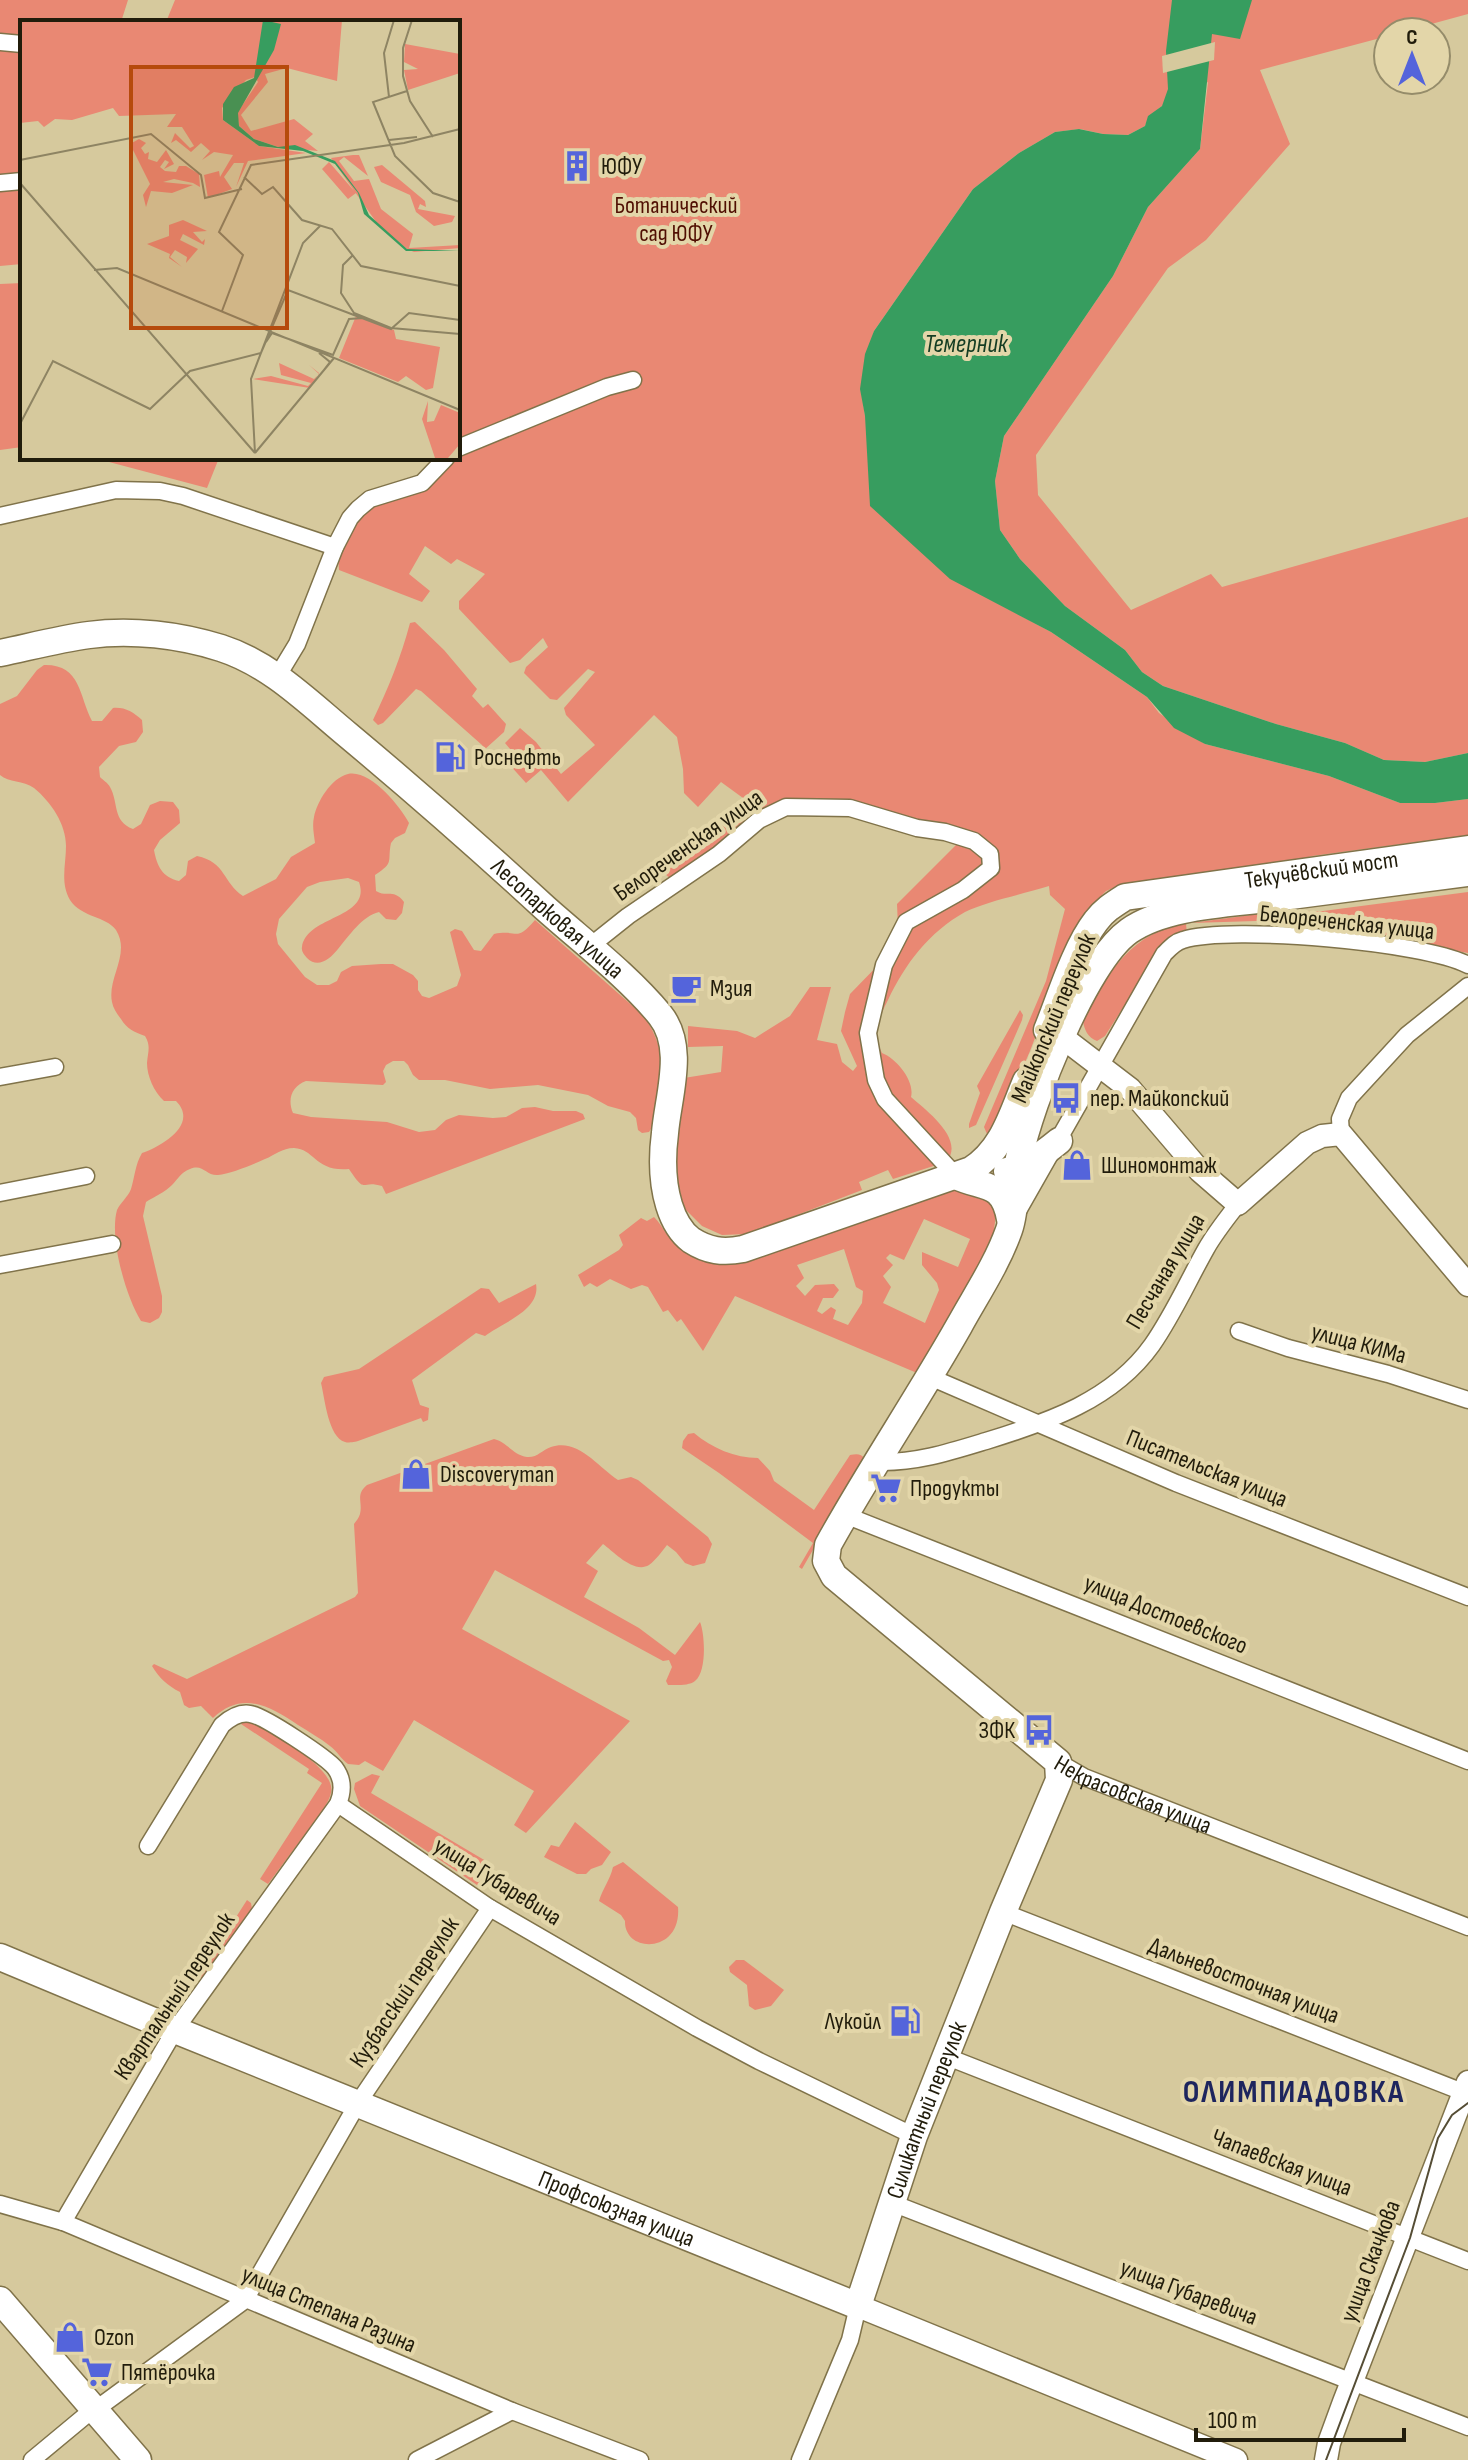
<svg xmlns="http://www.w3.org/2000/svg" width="1468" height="2460" font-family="'Sofia Sans Condensed',sans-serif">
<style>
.green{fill:#e98873;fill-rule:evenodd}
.water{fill:#379d5f}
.pier{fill:#d6c99d}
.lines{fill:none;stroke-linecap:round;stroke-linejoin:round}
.street-casing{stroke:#80734a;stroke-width:19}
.secondary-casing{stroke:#80734a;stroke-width:25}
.primary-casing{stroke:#80734a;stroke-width:29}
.street{stroke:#fff;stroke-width:16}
.secondary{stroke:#fff;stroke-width:22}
.primary{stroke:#fff;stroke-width:26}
.tram{stroke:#554d35;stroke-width:2}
.labels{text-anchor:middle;stroke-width:8;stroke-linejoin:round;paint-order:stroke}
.poi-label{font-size:24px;fill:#211c0b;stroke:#e3d6a9;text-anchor:start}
.park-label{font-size:24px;fill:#500f03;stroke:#e3d6a9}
.street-label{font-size:24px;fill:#211c0b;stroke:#e3d6a9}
.water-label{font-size:26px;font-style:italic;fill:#143d23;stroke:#e3d6a9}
.district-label{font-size:32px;font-weight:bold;letter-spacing:2px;fill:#1e255e;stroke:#e3d6a9}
.inset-road{fill:none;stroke:#8e8463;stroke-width:2}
.view{fill:#b64a0c;fill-opacity:0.15;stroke:#b64a0c;stroke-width:4}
.inset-edge{fill:none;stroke:#211c0b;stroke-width:4}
</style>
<rect width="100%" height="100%" fill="#d6c99d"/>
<path class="green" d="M0 0H128L121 22H22V264L0 266Z
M175 0H1468V14L1402 32H1388V36L1260 70 1290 144 1206 240 1168 268 1036 455 1038 495 1131 610 1211 574 1222 587 1468 517V753L1425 762 1384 760 1345 743 1276 724 1163 686 1142 672 1125 650 1065 606 1020 559 1000 530 995 481 1004 436 1113 276 1148 207 1200 149 1208 82C1188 93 1153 104 1145 126L1128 135 1103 134 1080 129 1055 132 1019 153 973 189 874 331 861 389 865 416 950 578 1051 632 1147 697 1159 713 1205 744 1329 776 1400 803H1435L1468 799V835L1312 856 1272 867 1120 885 1106 891 1088 909 1075 934 1030 1051 999 1123 991 1135 987 1134 984 1127 1046 981 1065 909 1050 895 1049 886C1024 894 987 901 965 912 929 932 905 964 888 1000 879 1017 872 1035 882 1053 897 1059 915 1081 911 1097 927 1111 966 1140 946 1162L893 1179 888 1170 859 1182 862 1190 748 1234 722 1235 702 1226 686 1210 678 1194 673 1163 684 1078 721 1072 723 1046 688 1047V1026L737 1031 755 1038 790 1016 810 987H831L817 1040 837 1044 842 1062 853 1071 857 1066 841 1031 845 1012 850 994 883 960 898 927 897 904 957 844 976 838 785 805 673 881 664 873 663 864 674 853 721 826 743 798 721 782 698 807 684 793 683 769 677 737 654 715 568 802 541 770 526 783 507 762 515 755 505 743 520 728 536 742 561 774 595 745 566 715 564 708 595 672 588 669 557 700 550 699 524 673 526 667 548 647 543 638 520 660 510 663 459 609V601L485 574 457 559 451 564 425 546 409 574 430 591 422 602 339 570 338 555 360 512 437 475 432 458H458V22H166Z
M22 283V447L0 450V284Z
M94 458H219L207 488Z
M415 622 444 650 477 689 472 696 483 708 488 704 506 724 504 732 484 750 482 745 421 691 416 689 383 723 378 725 373 720C388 689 401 657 410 623Z
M44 665C81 664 79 696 92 721H102L113 708C125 707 133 712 142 720L143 732 136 742 119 746 99 767 100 777C103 780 108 783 110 787 119 803 112 821 133 829L141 824 150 805 160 801 173 802 179 810 180 823 160 840 154 850C157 866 162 877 179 881L186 875 188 861 197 856C226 862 223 883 243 896L276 879 291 857 315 843C314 834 312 826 314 817 317 802 331 778 348 774 370 769 400 806 409 823L405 833 395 838 391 843C387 862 395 862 375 875L376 891C387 898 393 888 404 902L402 913 396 920 386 919 379 912C362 916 349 936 338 949 330 959 318 969 307 958 304 955 301 951 302 947 307 915 372 919 359 882L348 878 320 882 307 887 279 919 276 934 278 944 305 977 317 985H329L337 981 341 972 352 966 381 964H393L413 975 418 981V990L422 996 429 998 457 986 461 975 450 932 455 929 462 931 474 950 481 951 494 934C519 929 515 943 535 920L644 1016C671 1057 660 1079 654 1124L649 1132 642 1133 638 1130 636 1118 630 1112 608 1106 588 1095 538 1085 490 1089 445 1080H419L413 1075 408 1065 404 1061H393L386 1065 383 1071 386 1082 383 1085 306 1081C292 1086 287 1099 293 1113L311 1117 387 1122 419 1132 435 1130 446 1120 459 1115 493 1118 506 1117 522 1108 535 1107 553 1111H576L583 1114 585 1119 386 1194 382 1186C360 1179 367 1196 349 1169 315 1172 315 1149 294 1148 282 1148 275 1155 265 1159 254 1164 230 1174 218 1175 206 1176 203 1163 190 1169 180 1173 179 1178 172 1185 165 1192 154 1197 146 1202L143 1216 162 1296V1312L159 1318 150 1323 141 1321C126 1297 109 1238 117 1210 120 1203 128 1197 131 1189 135 1176 135 1165 142 1153 162 1146 199 1124 176 1101H164C154 1092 147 1076 147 1063 148 1051 151 1046 145 1036 134 1032 127 1029 121 1019 117 1014 113 1008 112 1002 107 978 131 954 116 930 106 916 82 918 70 900 60 883 66 864 66 846 66 824 51 802 34 788 23 780 9 783 0 775V704L17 696 37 670Z
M1468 892V953L1287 920 1191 923 1274 912 1323 911Z
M1186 924 1187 934 1152 962 1105 1036 1097 1041C1088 1038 1084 1029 1083 1021 1104 976 1133 930 1186 924Z
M1020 1010 1023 1015 1022 1020 976 1125 969 1128V1124L980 1093 977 1086Z
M938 1188H958L991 1202 995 1210V1222L993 1236 983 1261 917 1373 735 1296 703 1351 681 1319 677 1322 668 1310 663 1312 648 1287 642 1285 631 1289 610 1279 597 1287 590 1283 584 1287 578 1275 619 1250 623 1245 619 1235 641 1218 647 1221 654 1217C659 1222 662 1227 666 1233 677 1248 689 1255 706 1260ZM924 1219 970 1239 958 1267 922 1252V1265L937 1283 939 1290 925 1323 883 1303 891 1287 883 1276 893 1265 886 1258 890 1254 904 1260ZM844 1249 856 1287 863 1291 862 1303 848 1325 833 1319 836 1310 831 1307 822 1314 817 1311 823 1298H833L839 1290 834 1284 815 1285 805 1296 796 1286 804 1278 797 1265Z
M536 1284C541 1311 501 1323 485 1336L476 1333 412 1380 420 1405 429 1408 428 1420 423 1422 421 1418 358 1441C356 1442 346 1443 345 1442 328 1437 325 1399 321 1383L324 1377 359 1369 481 1288 489 1289 499 1303Z
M694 1433C712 1448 735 1458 758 1458L770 1471 774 1481 814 1510 850 1455C856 1454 861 1453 865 1459L802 1569 799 1567 813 1543 719 1473 682 1448 683 1441 688 1434Z
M494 1439C507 1442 513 1455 527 1457 537 1458 542 1450 551 1447 578 1438 598 1467 618 1480L631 1477 638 1480 708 1537 712 1544 705 1563 693 1566 685 1563 676 1552 667 1545C662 1551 656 1560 649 1565 634 1574 614 1552 603 1544L586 1563 598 1571 584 1597 639 1628 675 1655 700 1622C705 1634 707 1672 695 1681 689 1686 676 1685 668 1685L666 1681 672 1667 669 1660 663 1661 495 1570 462 1629 630 1721 526 1833 514 1825 534 1791 414 1720 383 1771 365 1761 359 1765 348 1764C341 1759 337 1751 330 1746 320 1738 309 1732 298 1725 270 1706 242 1690 213 1718L201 1706 189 1708 184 1705 180 1692C168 1686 159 1678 152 1666L154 1664 187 1679 355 1597 358 1593 354 1524C356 1521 359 1518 360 1514 363 1502 355 1495 367 1485Z
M245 1721 258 1723C276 1737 326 1763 331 1786 333 1794 327 1803 323 1810L268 1884 260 1879 322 1783 307 1773 309 1769 241 1724Z
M372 1774 380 1776 371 1793 491 1864 482 1884 477 1885 360 1806 354 1789 355 1783Z
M575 1822 611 1852 602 1865 591 1869 586 1874H577L544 1857 551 1845 559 1847Z
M623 1862 678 1907C682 1954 624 1954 625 1921L621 1915 599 1901C603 1888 610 1880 613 1867Z
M247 1900 251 1903 252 1909 203 1979 197 1978Z
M736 1960H744L784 1990 771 2006 755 2010 749 2006 747 1985 730 1972 729 1967Z"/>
<path class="water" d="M1172 0H1252L1240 39 1212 34 1200 149 1148 207 1113 276 1004 436 995 481 1000 530 1020 559 1065 606 1125 650 1142 672 1163 686 1276 724 1345 743 1384 760 1425 762 1468 753V799L1435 803H1400L1329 776 1205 744 1174 728 1147 697 1051 632 950 579 870 506 865 416 860 389 865 354 874 331 973 189 1019 153 1055 132 1079 129 1103 134 1128 135 1145 126 1148 116 1162 106 1168 89 1166 51Z"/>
<path class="pier" d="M1215 42 1214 60 1163 73 1162 56Z"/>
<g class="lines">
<defs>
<g id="street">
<path d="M0 42 22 44"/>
<path d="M0 183 22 181"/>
<path d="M458 448 607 387 633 380"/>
<path d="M0 516 116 490 160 491 183 496 335 547"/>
<path d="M277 677 297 644 335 547 350 518 358 509 370 499 422 483 446 458"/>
<path d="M589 947 628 916 719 854 759 820 786 807 850 808 917 828 945 832 974 841 990 854 991 868 963 890 906 922 884 965 868 1033 876 1080 885 1099 956 1176"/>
<path d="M0 1077 55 1067"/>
<path d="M1341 1134 1340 1119 1349 1098 1407 1035 1468 986"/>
<path d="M0 1193 86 1176"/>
<path d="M1019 1209 1164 954C1170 948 1175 942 1183 940 1230 925 1426 942 1468 965"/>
<path d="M0 1265 112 1244"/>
<path d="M1239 1331 1288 1348 1388 1374 1468 1400"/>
<path d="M930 1377 1176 1483 1468 1597"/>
<path d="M878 1462C916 1463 950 1452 986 1441 1048 1422 1113 1400 1152 1345 1173 1315 1188 1281 1206 1249 1215 1233 1227 1218 1238 1204"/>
<path d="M845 1515 1468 1761"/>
<path id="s1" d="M1058 1762 1084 1777 1468 1927"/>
<path d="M338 1804 490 1908 697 2028 759 2061 914 2136"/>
<path d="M1003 1912 1468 2094"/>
<path d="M945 2056 1468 2261"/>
<path d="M892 2203 1468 2427"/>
<path d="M0 2204 63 2222 512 2411 640 2460"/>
<path d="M63 2222 175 2030 338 1804C343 1792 344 1780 335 1768 327 1758 263 1715 250 1714 240 1712 229 1719 222 1725L148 1846"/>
<path d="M95 2410 245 2300 358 2103 490 1908"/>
<path d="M32 2460 85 2416"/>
<path d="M417 2460 512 2411"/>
<path d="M800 2460 850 2340 858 2306"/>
</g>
<path id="secondary" d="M1062 1037 1130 1089 1200 1171 1238 1204 1307 1143 1322 1136 1341 1134 1468 1285
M858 2306 1236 2460
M1326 2460 1329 2443 1344 2402 1468 2082"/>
<g id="primary">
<path id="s2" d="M0 653C29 647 59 639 89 635 131 629 180 635 221 648 271 664 309 703 349 736 416 792 481 849 545 908 582 941 629 977 660 1015 686 1047 668 1096 665 1133 662 1156 662 1182 669 1205 673 1218 679 1231 691 1240 708 1251 723 1253 743 1249L971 1170C1003 1150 1012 1114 1026 1081"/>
<path id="s3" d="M1047 1030C1060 998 1075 948 1096 921 1104 910 1114 904 1125 897L1468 849"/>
<path d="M1007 1171C1026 1167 1043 1154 1059 1141"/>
<path d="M956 1176C983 1189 1003 1180 1010 1219"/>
<path id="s4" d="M0 1957 175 2030 858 2306 914 2136 1003 1912 1059 1780 1058 1762 834 1576 826 1561 828 1545C869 1471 917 1400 959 1326 976 1295 997 1264 1009 1230 1017 1207 1014 1181 1019 1158 1031 1103 1084 963 1129 931 1166 905 1231 904 1275 898 1340 890 1404 881 1468 873"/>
<path d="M0 2300 138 2460"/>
</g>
</defs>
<use href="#street" class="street-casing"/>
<use href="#secondary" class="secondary-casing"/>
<use href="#primary" class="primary-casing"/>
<use href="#street" class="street"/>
<use href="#secondary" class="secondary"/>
<use href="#primary" class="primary"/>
<path class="tram" d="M1326 2460 1410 2238 1438 2138 1452 2115 1468 2103"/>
</g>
<defs>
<symbol id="building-bare" viewBox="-9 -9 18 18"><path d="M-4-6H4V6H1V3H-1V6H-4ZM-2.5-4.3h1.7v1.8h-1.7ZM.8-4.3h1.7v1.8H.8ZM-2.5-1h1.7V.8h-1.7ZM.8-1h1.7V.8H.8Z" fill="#5464db" stroke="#e3d6a9" stroke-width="2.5" paint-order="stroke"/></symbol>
<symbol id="fuel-bare" viewBox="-9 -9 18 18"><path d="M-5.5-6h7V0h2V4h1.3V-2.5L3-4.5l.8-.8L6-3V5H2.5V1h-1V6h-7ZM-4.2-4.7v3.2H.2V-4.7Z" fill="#5464db" stroke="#e3d6a9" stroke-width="2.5" paint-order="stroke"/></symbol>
<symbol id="cafe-bare" viewBox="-9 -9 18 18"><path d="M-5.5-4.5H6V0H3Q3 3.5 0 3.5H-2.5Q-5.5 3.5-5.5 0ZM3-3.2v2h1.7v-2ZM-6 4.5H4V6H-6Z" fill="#5464db" stroke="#e3d6a9" stroke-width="2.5" paint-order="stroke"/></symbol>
<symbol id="bus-bare" viewBox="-9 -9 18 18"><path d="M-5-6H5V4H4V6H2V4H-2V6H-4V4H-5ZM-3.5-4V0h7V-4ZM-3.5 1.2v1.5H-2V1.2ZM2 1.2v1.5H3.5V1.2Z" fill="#5464db" stroke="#e3d6a9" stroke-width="2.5" paint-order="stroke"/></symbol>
<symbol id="shop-bare" viewBox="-9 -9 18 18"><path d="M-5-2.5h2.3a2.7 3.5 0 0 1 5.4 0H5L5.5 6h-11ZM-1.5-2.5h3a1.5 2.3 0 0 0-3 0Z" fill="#5464db" stroke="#e3d6a9" stroke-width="2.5" paint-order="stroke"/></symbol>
<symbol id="supermarket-bare" viewBox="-9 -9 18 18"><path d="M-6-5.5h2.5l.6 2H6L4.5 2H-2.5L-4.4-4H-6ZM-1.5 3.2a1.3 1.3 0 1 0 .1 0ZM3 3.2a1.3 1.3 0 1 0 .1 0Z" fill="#5464db" stroke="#e3d6a9" stroke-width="2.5" paint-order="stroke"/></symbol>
</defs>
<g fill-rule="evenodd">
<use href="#building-bare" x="555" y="144" width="44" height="44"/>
<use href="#fuel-bare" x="428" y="735" width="44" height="44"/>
<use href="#cafe-bare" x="664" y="966" width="44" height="44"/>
<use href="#bus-bare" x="1044" y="1076" width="44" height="44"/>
<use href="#shop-bare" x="1055" y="1143" width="44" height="44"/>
<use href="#shop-bare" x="394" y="1452" width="44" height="44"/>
<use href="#supermarket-bare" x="864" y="1466" width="44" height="44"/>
<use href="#bus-bare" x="1017" y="1708" width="44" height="44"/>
<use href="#fuel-bare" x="883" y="1999" width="44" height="44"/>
<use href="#shop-bare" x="48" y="2315" width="44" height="44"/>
<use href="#supermarket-bare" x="75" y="2350" width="44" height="44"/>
</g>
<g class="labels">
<g class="poi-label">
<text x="601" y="174">ЮФУ</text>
<text x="474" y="765">Роснефть</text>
<text x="710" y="996">Мзия</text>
<text x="1090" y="1106">пер. Майкопский</text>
<text x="1101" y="1173">Шиномонтаж</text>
<text x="440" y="1482">Discoveryman</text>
<text x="910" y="1496">Продукты</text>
<text x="1015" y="1738" text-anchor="end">ЗФК</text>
<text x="881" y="2029" text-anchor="end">Лукойл</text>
<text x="94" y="2345">Ozon</text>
<text x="121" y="2380">Пятёрочка</text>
</g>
<g class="park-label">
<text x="676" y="213">Ботанический<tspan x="676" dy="28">сад ЮФУ</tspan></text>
</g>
<g class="street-label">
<text transform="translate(688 845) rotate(-35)" y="8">Белореченская улица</text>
<text dy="8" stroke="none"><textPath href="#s3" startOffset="356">Текучёвский мост</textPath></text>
<text dy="8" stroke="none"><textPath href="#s2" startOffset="658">Лесопарковая улица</textPath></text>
<text transform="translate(1347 922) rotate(6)" y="8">Белореченская улица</text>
<text transform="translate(1053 1018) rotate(-67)" y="8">Майкопский переулок</text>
<text transform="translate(1165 1271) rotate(-59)" y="8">Песчаная улица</text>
<text transform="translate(1359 1343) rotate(15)" y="8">улица КИМа</text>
<text transform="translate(1207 1468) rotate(22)" y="8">Писательская улица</text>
<text transform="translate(1166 1614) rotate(22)" y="8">улица Достоевского</text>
<text dy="8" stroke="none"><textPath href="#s1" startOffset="82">Некрасовская улица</textPath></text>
<text transform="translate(498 1881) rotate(32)" y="8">улица Губаревича</text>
<text transform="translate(1244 1980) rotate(21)" y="8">Дальневосточная улица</text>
<text transform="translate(404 1992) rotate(-56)" y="8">Кузбасский переулок</text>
<text transform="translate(174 1996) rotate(-56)" y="8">Квартальный переулок</text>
<text dy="8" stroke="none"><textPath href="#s4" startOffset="1134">Силикатный переулок</textPath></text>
<text transform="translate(1282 2162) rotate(21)" y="8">Чапаевская улица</text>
<text dy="8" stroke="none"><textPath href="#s4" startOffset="666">Профсоюзная улица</textPath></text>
<text transform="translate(1370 2261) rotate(-69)" y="8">улица Скачкова</text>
<text transform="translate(1189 2292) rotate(21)" y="8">улица Губаревича</text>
<text transform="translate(329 2309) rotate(23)" y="8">улица Степана Разина</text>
</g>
<g class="water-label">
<text x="966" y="352">Темерник</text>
</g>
<g class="district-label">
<text x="1294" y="2102">ОЛИМПИАДОВКА</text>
</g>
</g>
<g transform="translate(20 20)">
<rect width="440" height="440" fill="#d6c99d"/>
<path d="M0 0H322L317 61 267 48 245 54 248 62 221 95 231 111 274 99 293 114 285 121 298 131 258 127 234 119 219 106 217 93 238 62 235 57 226 60 202 88 203 100 239 126 286 133 228 141 216 167 224 143H214L204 157 212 169 188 178 184 155 199 151 200 157 213 135 194 132 182 140 190 131 181 123 171 132 156 120 151 123 155 113 170 128 174 126 162 107H147L156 94 99 96 93 88 52 100 35 99 24 107 18 101 0 103ZM385 24 440 34V53L388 70 384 50 398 49 384 42ZM119 119 126 123 121 128 125 134 129 132 128 139 137 142 146 130 154 144 144 149 149 142 145 140 140 147 145 151 156 152 159 146H166L179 154 180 167 173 163 154 159 143 162 173 165 152 173 131 171 126 187 123 175 130 164 110 124ZM333 135H339L348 156 324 137 319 141 334 161 349 159 361 189 393 214 389 228 440 225V228L394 232 387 229 359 206 311 138ZM309 142 336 173 328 179 302 149ZM362 145 405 181 406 187 400 184 398 189 435 196 432 202 414 206 396 192 390 175 361 162 354 147ZM163 200 187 211 173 212 182 222 185 219 184 225 163 214 160 220 178 229 166 243 167 237 155 230 150 237 162 247 149 238 150 234 127 224 149 216V205ZM336 296 374 310 376 319 420 327 413 368 406 370 386 356 378 362 319 338ZM259 343 294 359 299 354 289 345 299 353 290 368 233 359 251 356 288 366 291 363 261 355ZM408 381 407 402 414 401 421 385 440 393V424L428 438H415L402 399Z" fill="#e98873"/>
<path d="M243 0 261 4 254 30 218 93 219 106 234 119 258 127 275 125 315 141 339 173 349 195 387 229 440 231H386L344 194 338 173 315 144 283 131 239 126 203 100V84L214 67 234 58Z" fill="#379d5f"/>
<path class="inset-road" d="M392 0 383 28V56L390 81 413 117M387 71 353 82 375 136 413 173 440 182M369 77 364 33 374 0M369 120 397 117M0 140 131 114 181 155 185 178 222 169M224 157 242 174 253 167 282 200 312 209 341 246 440 266M0 163 235 433M332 236 323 245 321 273 334 293 371 308 440 314M74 250 97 248 440 390M202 291 223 235 199 212 231 145 384 123 440 109M246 322 252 313 313 335 329 299 343 298M299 333 310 342 300 355M0 404 33 341 130 389 170 351 241 333 268 270 371 309 389 293 440 300M235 433 231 359 283 223 301 205M235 433 314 338"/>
<path class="view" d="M111 47H267V308H111Z"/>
<rect width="440" height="440" class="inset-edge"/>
</g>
<g transform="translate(1412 56)"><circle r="38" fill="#e3d6a9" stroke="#958c6a" stroke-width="2"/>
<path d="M0-6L14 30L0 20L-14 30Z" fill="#5464db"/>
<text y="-12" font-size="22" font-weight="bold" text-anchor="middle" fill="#211c0b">С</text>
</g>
<path d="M1196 2428v12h208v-12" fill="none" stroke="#211c0b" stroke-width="4"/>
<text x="1208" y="2428" font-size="24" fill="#211c0b" stroke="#e3d6a9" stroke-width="6" paint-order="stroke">100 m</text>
</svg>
